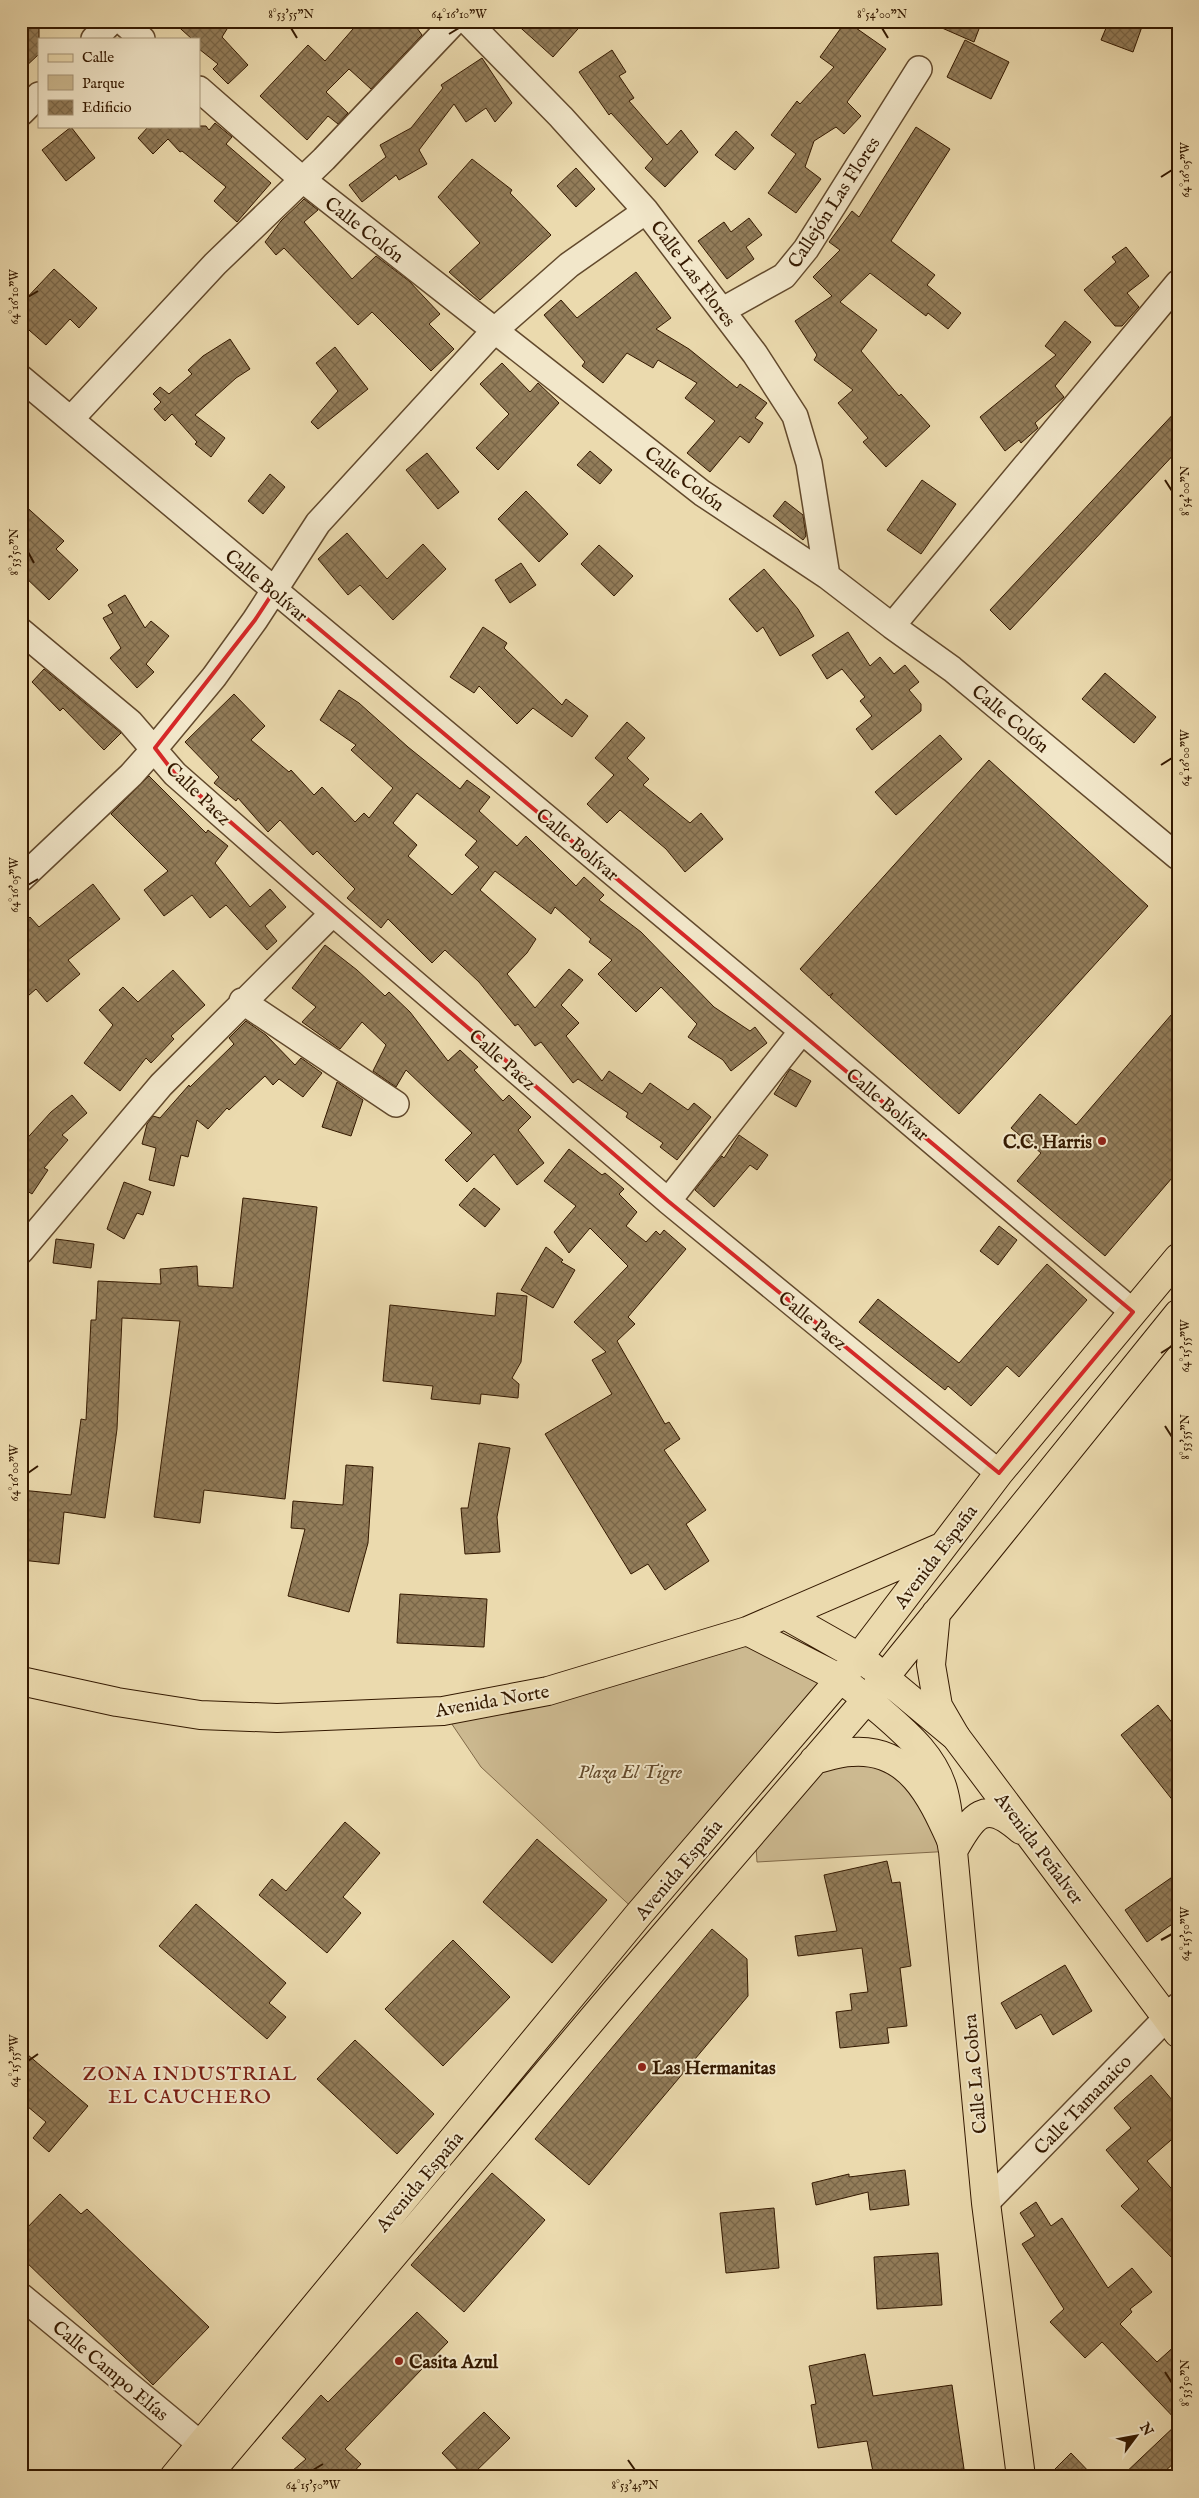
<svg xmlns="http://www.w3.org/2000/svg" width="1199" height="2498" font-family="'IM FELL English',serif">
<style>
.park{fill:#ccb990;stroke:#806948}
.building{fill:url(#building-cross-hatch);stroke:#341900;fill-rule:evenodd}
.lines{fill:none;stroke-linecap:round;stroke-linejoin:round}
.minor-casing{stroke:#62492c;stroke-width:28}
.major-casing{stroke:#341900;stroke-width:30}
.highway-casing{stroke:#341900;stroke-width:30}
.minor{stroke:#f2e7ca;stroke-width:25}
.major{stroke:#ebdaae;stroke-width:28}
.highway{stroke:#ebdaae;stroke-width:28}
.marked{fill:none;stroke:#d62828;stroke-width:4;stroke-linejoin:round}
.ticks{fill:none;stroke:#341900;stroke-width:2}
.poi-dot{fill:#8f2418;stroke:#f2e7ca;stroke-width:2}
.labels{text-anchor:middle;stroke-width:4;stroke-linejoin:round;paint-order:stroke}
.street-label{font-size:19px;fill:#341900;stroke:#f2e7ca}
.poi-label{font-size:19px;font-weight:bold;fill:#341900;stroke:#f2e7ca;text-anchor:start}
.park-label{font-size:19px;font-style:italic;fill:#62492b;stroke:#f2e7ca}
.neighbourhood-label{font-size:20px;letter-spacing:1px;fill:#7a1f14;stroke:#f2e7ca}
.neatline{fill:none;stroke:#341900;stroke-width:2}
.ticks-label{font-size:12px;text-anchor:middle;fill:#341900}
</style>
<defs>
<pattern id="building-cross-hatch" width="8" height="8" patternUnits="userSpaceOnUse" patternTransform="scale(1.25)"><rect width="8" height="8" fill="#937d5a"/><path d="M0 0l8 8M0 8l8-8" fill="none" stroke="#796648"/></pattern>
</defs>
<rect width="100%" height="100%" fill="#ebdaae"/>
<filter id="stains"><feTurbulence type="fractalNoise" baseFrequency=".004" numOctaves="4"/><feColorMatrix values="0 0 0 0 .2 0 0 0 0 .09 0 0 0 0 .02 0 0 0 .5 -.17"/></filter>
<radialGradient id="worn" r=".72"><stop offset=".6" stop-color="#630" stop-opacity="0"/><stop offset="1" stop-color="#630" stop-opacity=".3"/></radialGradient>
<path class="park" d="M747 1631 841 1679 639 1914 481 1767 443 1711Z
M814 1760 904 1766 953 1851 757 1862 755 1830Z"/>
<path class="building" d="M21 21H39V54L21 71Z
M172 21H232L222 37 248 65 228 84 213 69 218 64 199 49V39H192Z
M360 21H412L422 35 371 89 349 69 326 92 348 113 338 124 328 116 307 140 260 96 308 45 325 61Z
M513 21H585L553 57Z
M846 21 886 49 847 102 861 116 844 134 836 127 814 141 805 167 821 179 796 213 768 193 796 154 771 135 797 101 800 104 834 67 820 57Z
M926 21H982L974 42Z
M1109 21H1144L1133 52 1101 40Z
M965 40 1009 62 991 99 947 77Z
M612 50 626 72 619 76 634 98 629 101 667 145 681 130 698 152 665 187 645 168 653 159 611 113 609 115 579 72Z
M482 58 512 103 495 122 486 108 466 122 454 104 419 150 427 164 399 180 396 175 362 202 349 185 386 157 380 145 411 128 443 88 441 85Z
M215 123 232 137 226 144 271 183 237 222 214 201 226 187 182 151 180 152 168 139 153 154 138 138 149 126H206L209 130Z
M71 127 95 158 66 181 42 150Z
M916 127 950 149 891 241 935 275 927 285 961 313 948 329 928 313 926 316 870 273 840 302 877 330 861 351 899 396 901 394 930 426 886 467 863 442 868 438 838 403 853 390 814 360 817 355 795 321 832 296 813 277 840 250 829 242 852 211 859 217Z
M736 131 754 148 735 170 715 155Z
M472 159 512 190 510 193 551 235 480 300 449 272 480 243 438 197Z
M576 168 595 189 576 207 557 186Z
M304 199 318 210 304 222 352 279 376 256 409 281 440 314 429 324 454 349 431 371 372 312 358 325 284 248 276 255 265 242 281 221Z
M749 218 762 235 746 247 754 259 727 279 698 241 724 222 731 232Z
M1126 247 1149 276 1127 293 1139 307 1122 326H1115L1084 290 1116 262 1112 257Z
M54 269 97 308 79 328 70 319 46 345 21 323V304Z
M636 272 671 318 656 329 689 349 737 388 740 384 767 403 755 418 763 423 749 443 740 436 710 472 687 453 715 421 685 398 697 383 658 360 653 368 627 353 603 383 582 366 585 362 544 315 561 300 577 318Z
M1065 321 1091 342 1055 386 1064 397 1035 423 1038 428 1021 443 1019 440 1005 451 980 417 1056 355 1045 346Z
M230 339 250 369 236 378 195 415 225 438 211 457 195 444 197 442 172 414 165 421 154 409 161 402 153 394 160 387 169 394 192 374 188 370 203 356Z
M335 347 368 389 318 429 311 422 338 391 316 363Z
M502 363 530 392 538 383 559 403 498 470 476 448 509 414 480 384Z
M1178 409V450L1010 630 990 610Z
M590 451 612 470 600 484 577 465Z
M427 453 459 492 438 509 406 470Z
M270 474 285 487 263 514 248 501Z
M922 480 956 504 921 554 887 530Z
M526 491 568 534 539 562 498 519Z
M785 501 803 515 806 536 803 540 773 516Z
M21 502 64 541 56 549 78 570 49 600 21 573Z
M347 533 387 579 423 544 446 569 393 620 360 585 348 595 318 559Z
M599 545 633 576 614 596 581 564Z
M521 563 536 585 510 603 495 580Z
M764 569 798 609 814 636 780 656 763 627 757 632 729 599Z
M125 595 145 628 151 621 169 636 146 664 154 672 137 688 110 658 121 648 103 618 113 613 108 605Z
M483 627 507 643 504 648 562 705 566 699 588 716 572 737 533 708 517 724 479 686 474 693 450 677Z
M848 632 870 666 880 657 894 674 905 665 919 682 909 690 921 704V711L872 750 856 729 872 716 860 701 865 697 842 669 827 679 812 655Z
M44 669 121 733 104 750 63 708 60 711 32 682Z
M1105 673 1156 717 1134 743 1082 699Z
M339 690 359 703 408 747 460 789 467 780 490 797 479 811 517 846 526 836 576 886 584 877 604 895 599 900 641 932 714 1007 750 1031 755 1027 767 1043 731 1071 723 1060 688 1037 697 1024 661 987 636 1012 598 974 612 960 589 942 591 939 555 907 551 914 495 871 480 890 536 939 527 953 507 974 535 1008 569 969 583 980 561 1005 579 1023 566 1036 602 1081 609 1071 642 1094 650 1083 688 1110 694 1103 711 1117 677 1160 660 1147 663 1143 626 1117 628 1113 578 1079 573 1083 541 1042 535 1046 518 1024 515 1026 479 982 445 950 432 963 388 919 381 928 347 898 355 889 317 851 313 855 280 820 268 832 238 798 236 801 214 783 219 777 185 742 234 694 265 726 251 740 289 772 291 770 314 795 322 787 355 822 364 813 369 818 393 788 351 750 356 745 320 720ZM417 793 477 841 465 855 479 867 452 895 408 856 417 845 393 823Z
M627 722 645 738 627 758 649 779 643 785 690 823 701 813 723 839 685 872 666 849 620 810 607 823 587 804 614 775 595 758Z
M940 735 962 759 896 815 875 792Z
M989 760 1148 906 959 1114 830 997 833 993 829 996 800 969Z
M149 776 206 833 208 830 228 846 215 863 250 907 270 889 286 907 265 926 277 941 267 950 226 905 210 918 192 895 164 916 144 890 168 871 111 814Z
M93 884 120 919 68 960 80 974 47 1002 36 989 21 1002V925L30 917 39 927Z
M325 945 357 970 385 996 389 992 410 1012 448 1061 460 1050 478 1067 474 1070 503 1101 509 1095 531 1117 518 1130 544 1163 517 1185 494 1154 467 1182 445 1160 472 1133 406 1070 396 1087 373 1071 386 1045 362 1022 340 1049 302 1022 316 1007 292 988Z
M173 970 205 1005 171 1036 174 1039 151 1063 146 1058 120 1091 84 1063 113 1025 99 1010 123 987 138 1002Z
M1178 1007V1171L1105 1256 1017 1181 1041 1153 1011 1128 1040 1094 1076 1125Z
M246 1021 266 1035 295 1065 301 1058 322 1073 303 1097 279 1079 273 1085 265 1076 229 1110 227 1108 208 1129 197 1120 188 1157 181 1155 174 1186 149 1180 156 1148 142 1144 147 1124 153 1116 160 1118 189 1085 190 1087 234 1044 229 1038Z
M790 1069 811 1081 796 1107 774 1094Z
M337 1082 363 1100 351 1136 322 1127Z
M72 1095 87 1113 62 1135 68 1140 44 1168 48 1170 32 1194 21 1187V1145L51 1112Z
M739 1135 768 1155 757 1170 750 1165 714 1207 695 1190 722 1156 724 1158Z
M569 1149 602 1175 605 1173 624 1189 619 1194 637 1212 626 1226 646 1242 656 1231 660 1235 664 1230 686 1249 628 1317 635 1324 617 1341 665 1424 669 1422 680 1439 664 1450 706 1510 686 1524 709 1561 665 1590 648 1564 631 1574 545 1434 612 1394 592 1360 606 1352 574 1322 628 1266 590 1228 569 1253 554 1232 576 1206 544 1181Z
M124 1182 151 1192 143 1215 137 1213 124 1239 107 1229Z
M474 1188 500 1209 485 1227 459 1205Z
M243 1198 317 1207 285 1499 204 1490 200 1523 154 1517 180 1321 122 1318 117 1429 105 1518 64 1512 59 1564 21 1560V1490L71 1495 81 1419 86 1420 91 1320H96L98 1281 161 1284 160 1269 197 1266 198 1286 233 1288Z
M999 1226 1017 1240 998 1265 980 1251Z
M56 1239 94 1244 91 1268 53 1263Z
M546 1247 563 1260 561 1262 575 1270 553 1308 521 1290Z
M1047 1264 1087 1300 1019 1377 1007 1366 971 1406 948 1386 945 1390 859 1322 878 1299 959 1363Z
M497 1293 527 1296 521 1362 512 1378 519 1384 518 1398 481 1394 480 1404 431 1399 433 1386 383 1381 390 1305 495 1316Z
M479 1443 510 1448 497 1517 500 1552 465 1554 461 1508H468Z
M346 1465 373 1467 368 1543 349 1612 288 1596 305 1529 291 1528 293 1501 343 1505Z
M400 1594 487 1599 484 1647 397 1643Z
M1158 1705 1178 1730V1807L1121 1735Z
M345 1822 380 1853 343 1897 361 1913 327 1953 259 1895 272 1879 286 1891Z
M537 1839 607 1900 552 1963 483 1902Z
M887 1861 892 1883 900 1882 911 1966 900 1968 907 2026 887 2028 889 2043 840 2048 836 2012 852 2010 850 1994 868 1992 862 1948 798 1956 795 1936 837 1931 824 1875Z
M1178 1873V1920L1147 1942 1125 1910Z
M196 1904 286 1983 269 2003 286 2017 267 2039 159 1946Z
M712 1929 747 1959 748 1996 589 2185 535 2139Z
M453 1940 510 1997 443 2066 385 2009Z
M1065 1965 1092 2011 1053 2035 1041 2014 1016 2029 1001 2003Z
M355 2040 434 2114 397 2154 317 2079Z
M21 2049 88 2106 49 2152 33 2138 46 2122 21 2101Z
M1151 2075 1178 2107V2134L1147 2161 1178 2196V2264L1121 2206 1139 2189 1106 2150 1131 2128 1114 2108Z
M905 2170 909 2205 870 2210 868 2192 816 2205 812 2183 849 2174V2177Z
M492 2173 545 2220 464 2312 411 2265Z
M60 2194 81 2214 87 2209 209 2327 153 2385 21 2257V2234Z
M1036 2202 1051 2226 1062 2218 1108 2288 1132 2268 1152 2292 1130 2309 1132 2312 1120 2324 1157 2362 1178 2343V2422L1102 2342 1085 2358 1050 2322 1064 2309 1022 2244 1035 2236 1020 2213Z
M774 2208 779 2268 726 2273 720 2213Z
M938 2253 942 2305 877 2309 874 2257Z
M417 2312 448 2342 345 2449 361 2464 349 2477H285L306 2459 282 2438 321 2395 328 2402Z
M865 2354 873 2396 952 2385 964 2469 918 2476V2472L892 2477H874L867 2441 818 2448 811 2405 816 2404 809 2366Z
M484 2412 510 2438 470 2477H465L442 2453Z
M1178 2423V2459L1159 2477H1121Z
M1071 2453 1094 2477H1047Z"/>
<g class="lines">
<defs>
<path id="minor" d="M122 21 142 39
M467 21 561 117 646 211 755 354 795 416 809 463 827 576
M94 39 112 21
M199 89 303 180 702 493 827 576 892 626 952 669 1178 857
M21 113 39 95
M723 310 784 276 806 249 919 69
M21 378 802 1031 1133 1312
M71 419 215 264 324 159 455 21
M892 626 1178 283
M21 631 130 722 175 774 333 913 668 1201 999 1473
M21 879 131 775 155 748 214 677 255 620 318 523 495 330 569 265 646 211
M242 1001 396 1104
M668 1201 802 1031
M21 1251 161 1085 333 913
M986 2203 1178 2006
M21 2296 216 2457"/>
<path id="major" d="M885 1678 956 1737 1178 2033
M867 1699C898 1727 934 1752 944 1793 949 1812 949 1832 953 1851L986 2203 1021 2477
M953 1851C973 1815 984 1798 1021 1830"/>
<path id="highway" d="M936 1613 931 1665 938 1706 956 1737
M785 1615 859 1657 872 1667
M747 1631 841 1679 855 1690
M21 1681 117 1702 200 1715 277 1718 443 1711 548 1691 747 1631 939 1548
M814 1760C826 1757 840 1752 852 1752 909 1748 931 1796 951 1840
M174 2477 639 1914 859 1657 999 1473 1178 1258
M206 2477 617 1990 867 1699 1178 1314"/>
</defs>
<use href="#minor" class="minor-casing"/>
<use href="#major" class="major-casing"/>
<use href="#highway" class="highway-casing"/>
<use href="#minor" class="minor"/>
<use href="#major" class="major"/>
<use href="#highway" class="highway"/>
</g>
<path class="marked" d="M274 591 1133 1312 999 1473 668 1201 175 774 155 748 255 620Z"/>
<path class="ticks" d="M291 28 297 38M882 28 888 38M449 34 459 28M1161 177 1172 170M28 297 38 291M1165 480 1172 491M28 552 34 563M1161 765 1172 758M28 885 38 879M1161 1353 1172 1346M1165 1426 1172 1437M28 1473 38 1466M1161 1940 1172 1934M28 2061 38 2054M1165 2372 1172 2383M628 2460 635 2470M313 2470 323 2464"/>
<g class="poi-dot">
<circle cx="1102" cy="1141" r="5"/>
<circle cx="642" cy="2067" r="5"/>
<circle cx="399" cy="2361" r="5"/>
</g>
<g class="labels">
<g class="street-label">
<text transform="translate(833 202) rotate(-57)" y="7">Callejón Las Flores</text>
<text transform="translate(365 229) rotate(38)" y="7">Calle Colón</text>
<text transform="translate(694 273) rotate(53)" y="7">Calle Las Flores</text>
<text transform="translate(685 478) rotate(37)" y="7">Calle Colón</text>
<text transform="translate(267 585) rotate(40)" y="7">Calle Bolívar</text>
<text transform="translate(1011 718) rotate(40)" y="7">Calle Colón</text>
<text transform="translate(199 793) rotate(44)" y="7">Calle Paez</text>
<text transform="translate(578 844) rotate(40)" y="7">Calle Bolívar</text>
<text transform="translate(503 1059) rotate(41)" y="7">Calle Paez</text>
<text transform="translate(888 1104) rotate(40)" y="7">Calle Bolívar</text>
<text transform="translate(813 1320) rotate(39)" y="7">Calle Paez</text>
<text transform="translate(935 1556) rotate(-53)" y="7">Avenida España</text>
<text transform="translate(492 1700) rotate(-10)" y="7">Avenida Norte</text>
<text transform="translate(1040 1848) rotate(53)" y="7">Avenida Peñalver</text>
<text transform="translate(678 1869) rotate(-50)" y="7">Avenida España</text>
<text transform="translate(974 2074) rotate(-95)" y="7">Calle La Cobra</text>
<text transform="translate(1082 2104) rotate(-46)" y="7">Calle Tamanaico</text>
<text transform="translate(419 2181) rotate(-50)" y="7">Avenida España</text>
<text transform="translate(111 2370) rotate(40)" y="7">Calle Campo Elías</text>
</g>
<g class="poi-label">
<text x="1092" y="1148" text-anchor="end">C.C. Harris</text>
<text x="652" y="2074">Las Hermanitas</text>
<text x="409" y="2368">Casita Azul</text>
</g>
<g class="park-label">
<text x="630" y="1778">Plaza El Tigre</text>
</g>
<g class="neighbourhood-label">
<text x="190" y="2080">ZONA INDUSTRIAL<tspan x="190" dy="23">EL CAUCHERO</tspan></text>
</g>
</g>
<rect width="1199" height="2498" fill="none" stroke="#ebdaae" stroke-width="55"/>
<rect x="38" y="38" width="162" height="90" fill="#f2e7ca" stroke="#a69579"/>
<rect x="48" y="54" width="25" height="8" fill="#ebdaae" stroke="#a69579"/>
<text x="82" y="62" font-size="15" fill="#341900">Calle</text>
<rect x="48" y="75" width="25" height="15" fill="#ccb990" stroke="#a69579"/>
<text x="82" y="88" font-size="15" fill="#341900">Parque</text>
<rect x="48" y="100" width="25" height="15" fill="url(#building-cross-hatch)" stroke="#a69579"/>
<text x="82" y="112" font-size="15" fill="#341900">Edificio</text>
<g transform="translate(1136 2436) rotate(58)" stroke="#f2e7ca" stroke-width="4" paint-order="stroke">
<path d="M0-4L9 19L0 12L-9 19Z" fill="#341900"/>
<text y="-8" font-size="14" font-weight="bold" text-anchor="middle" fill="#341900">N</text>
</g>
<rect x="28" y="28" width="1144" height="2442" class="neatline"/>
<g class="ticks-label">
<text x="291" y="18">8°53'55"N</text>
<text x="459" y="18">64°16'10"W</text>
<text x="882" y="18">8°54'00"N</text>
<text transform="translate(1185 170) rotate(-90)" y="4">64°16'05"W</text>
<text transform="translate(14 297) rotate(-90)" y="4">64°16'10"W</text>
<text transform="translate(1185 491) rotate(-90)" y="4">8°54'00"N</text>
<text transform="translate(14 552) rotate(-90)" y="4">8°53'50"N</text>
<text transform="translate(1185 758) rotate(-90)" y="4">64°16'00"W</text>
<text transform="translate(14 885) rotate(-90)" y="4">64°16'05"W</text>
<text transform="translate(1185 1346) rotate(-90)" y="4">64°15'55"W</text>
<text transform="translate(1185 1437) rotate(-90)" y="4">8°53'55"N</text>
<text transform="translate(14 1473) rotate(-90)" y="4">64°16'00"W</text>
<text transform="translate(1185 1934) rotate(-90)" y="4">64°15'50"W</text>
<text transform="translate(14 2061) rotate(-90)" y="4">64°15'55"W</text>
<text transform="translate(1185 2383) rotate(-90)" y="4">8°53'50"N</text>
<text x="313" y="2489">64°15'50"W</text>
<text x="635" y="2489">8°53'45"N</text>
</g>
<rect width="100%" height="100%" filter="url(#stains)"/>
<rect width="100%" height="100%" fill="url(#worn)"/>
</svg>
